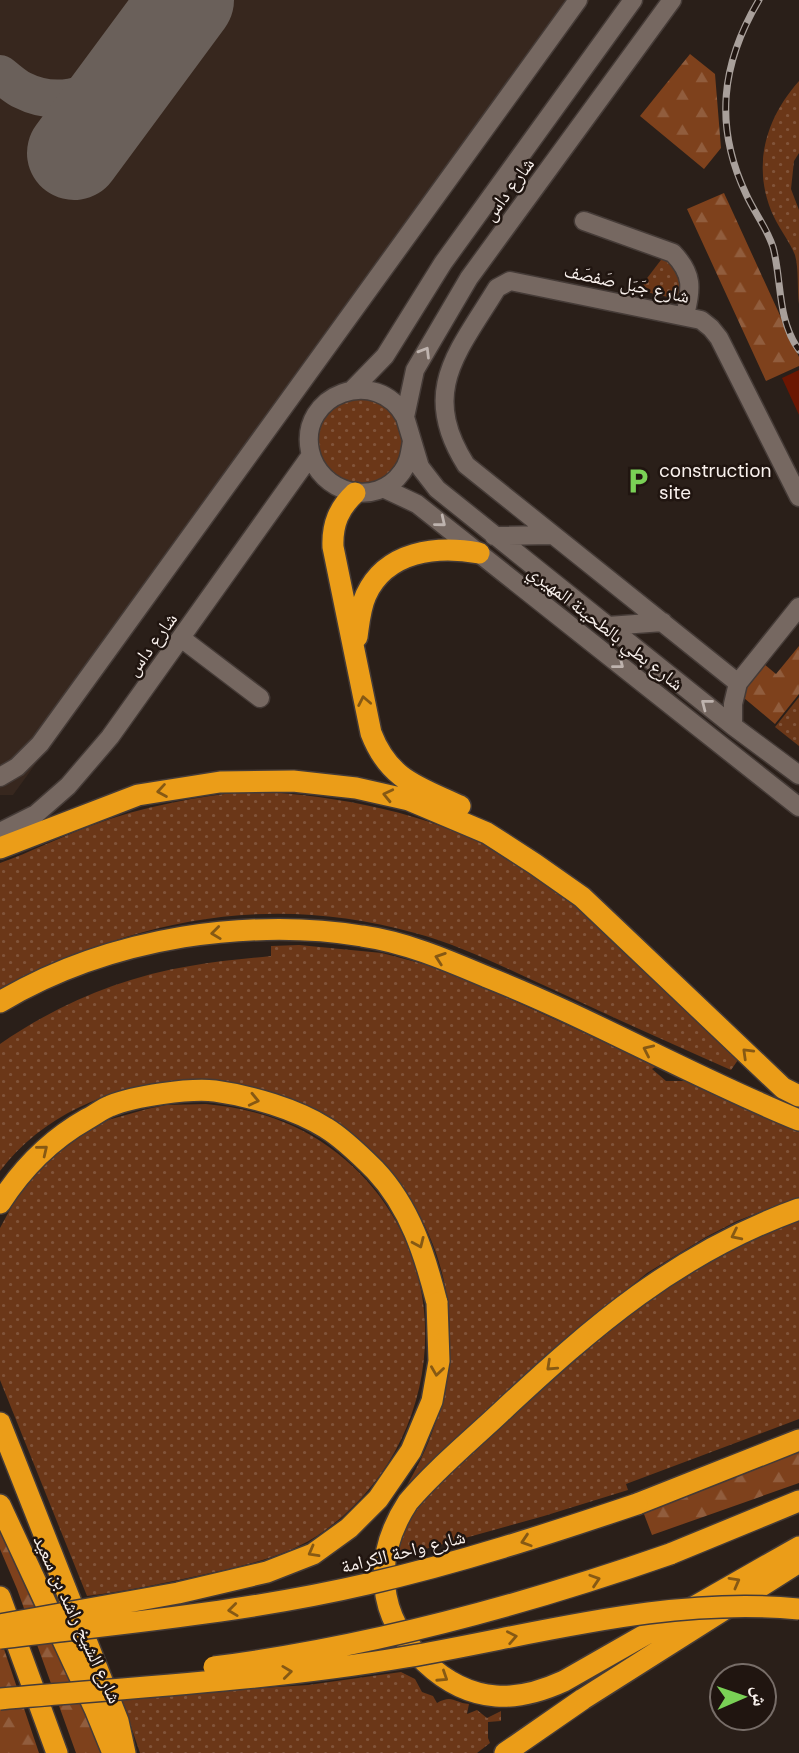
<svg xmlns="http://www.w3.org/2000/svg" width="799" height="1753" font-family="'DM Sans','Noto Naskh Arabic',sans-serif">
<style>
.built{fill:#37271e}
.grass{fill:url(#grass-dots)}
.forest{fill:url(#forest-firs)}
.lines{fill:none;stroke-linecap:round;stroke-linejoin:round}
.taxiway{stroke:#6a605a;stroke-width:38}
.runway{stroke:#6a605a;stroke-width:94}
.building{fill:#6b1602}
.minor-casing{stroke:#453b37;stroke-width:21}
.highway-casing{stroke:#453b37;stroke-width:24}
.minor{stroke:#766861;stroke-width:18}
.highway{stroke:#eb9d18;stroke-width:21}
.rail-casing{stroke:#a9a09b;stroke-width:7}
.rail{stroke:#201510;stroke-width:4.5;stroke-dasharray:13;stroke-linecap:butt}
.highway-bridge-casing{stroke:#453b37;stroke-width:24;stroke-linecap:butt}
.highway-bridge{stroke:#eb9d18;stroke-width:21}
.oneway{stroke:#beb3ae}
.oneway2{stroke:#865914}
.labels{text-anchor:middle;stroke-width:5;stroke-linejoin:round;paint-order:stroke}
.street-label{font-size:19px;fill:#f9f1ed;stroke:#201510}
.poi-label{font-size:19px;fill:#f9f1ed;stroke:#201510;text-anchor:start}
</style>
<defs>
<pattern id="grass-dots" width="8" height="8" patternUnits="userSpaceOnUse" patternTransform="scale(1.75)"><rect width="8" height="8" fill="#6b3718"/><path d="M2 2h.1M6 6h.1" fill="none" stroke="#81543a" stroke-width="1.8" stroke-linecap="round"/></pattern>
<pattern id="forest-firs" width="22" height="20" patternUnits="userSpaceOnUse" patternTransform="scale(1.75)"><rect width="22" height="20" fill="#7e411c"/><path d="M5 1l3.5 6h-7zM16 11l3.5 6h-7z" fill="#915d3d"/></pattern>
</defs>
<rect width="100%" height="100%" fill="#2a1f19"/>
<path class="built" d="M0 0H590L13 795H0Z"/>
<path class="grass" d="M799 81V153L794 161 791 189 799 210V304C797 289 799 269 795 255 790 242 780 230 774 217 751 168 765 119 799 81Z
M664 256 681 268 682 286 678 295 672 298 638 290Z
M317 441a43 43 0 1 1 86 0a43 43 0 1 1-86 0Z
M799 697V746L775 727Z
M253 791C339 796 427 812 503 854 552 880 592 920 631 957 666 992 702 1026 738 1060L731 1070C672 1044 612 1017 552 989 507 969 463 946 415 933 269 892 131 919 0 991V863C31 852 60 837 90 826 143 806 198 796 253 791Z
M299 945 382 953 435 967 486 988 657 1066 652 1069 666 1081H687L799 1132V1197L737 1221 706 1237 647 1273 530 1370 407 1485C461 1395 467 1284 407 1195 397 1180 372 1148 358 1140 342 1131 320 1128 302 1122 260 1109 218 1095 176 1082 108 1087 42 1116 0 1171V1044C56 1005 122 977 190 966 216 961 244 959 271 956V946Z
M206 1104C250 1108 293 1121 329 1147 462 1242 454 1438 324 1531 290 1556 247 1565 206 1574 166 1583 127 1591 87 1596L0 1380V1228L19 1193 45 1163 91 1128 108 1120 147 1109 166 1105Z
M799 1218V1419L626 1484 628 1490 544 1516 393 1558 415 1506 570 1361 657 1293 718 1256Z
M401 1672 415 1679 422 1692 433 1696 437 1703C453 1694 454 1703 469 1704L467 1714 477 1710 487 1718 501 1711V1721L488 1722V1738L490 1743 477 1753H140L121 1697 308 1685Z"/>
<path class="forest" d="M690 54 715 74 721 148 704 169 640 116Z
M724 193 799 357V366L766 381 687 209Z
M799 646V694L775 724 744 698V689L764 664 776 674Z
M799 1442V1483L652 1535 639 1501Z
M0 1508 108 1753H76L17 1589 0 1549Z
M0 1639 3 1646 39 1753H0Z"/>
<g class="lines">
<path class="taxiway" d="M0 74C7 79 14 86 22 90 67 113 106 86 142 62"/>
<path class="runway" d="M74 153 187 0"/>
</g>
<path class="building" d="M799 370V415L782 378Z"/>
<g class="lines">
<defs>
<path id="minor" d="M584 221 673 253C694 275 691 288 685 316
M351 391 385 356 443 263 633 0
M405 417 415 370 469 278 672 0
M412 441C410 453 409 463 402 472 376 509 319 493 310 451 298 394 377 365 405 417L420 467 437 489 733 726 799 775
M383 488 417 504 799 807
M799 497 719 338 711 328 701 320 510 281 497 288C458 352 419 391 466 465L738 683 799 607
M494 536 553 535
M608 626 663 622
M181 638 260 698
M733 726V704L738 683
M0 777 17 767 40 744 578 0
M0 832 36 814 68 786 110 737 311 455"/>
<path id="highway" d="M355 493C339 508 332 524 333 547L371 733C389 780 419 787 460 806
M357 637C359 623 360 608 366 595 386 551 437 545 479 553
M0 848 138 795 220 782 293 781 356 788 409 800 487 833 535 864 582 897 783 1088 799 1096
M0 1002C57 968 117 948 183 937 242 928 302 926 362 936 405 942 447 960 487 977 593 1019 693 1077 799 1120
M0 1203C23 1167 50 1140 87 1119 95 1115 102 1109 110 1106 134 1096 190 1088 215 1091 251 1096 296 1109 326 1128 341 1137 362 1157 375 1170 410 1207 425 1255 437 1303
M799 1209C677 1253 593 1326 500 1413 469 1442 435 1470 408 1502 372 1557 376 1617 425 1662 445 1681 469 1694 496 1696 520 1698 542 1691 564 1681L799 1547
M0 1423 118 1721 125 1753
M637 1504 799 1440
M0 1505 95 1709 113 1753
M670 1554 799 1501
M0 1597 57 1753
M505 1753 583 1699 799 1562"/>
</defs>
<use href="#minor" class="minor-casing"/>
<use href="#highway" class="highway-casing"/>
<use href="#minor" class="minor"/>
<use href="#highway" class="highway"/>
<defs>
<path id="rail" d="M759 0C721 64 714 126 746 194 754 212 767 228 773 247 782 281 777 320 799 350"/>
</defs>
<use href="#rail" class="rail-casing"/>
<use href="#rail" class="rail"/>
<defs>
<path id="highway-bridge" d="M0 1625 178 1593 267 1572 313 1554 349 1528 378 1499 411 1451 432 1401 439 1361 437 1303
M0 1638C123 1623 247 1612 367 1584 459 1563 548 1534 637 1504
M214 1667C370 1647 521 1606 670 1554
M0 1699C135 1687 272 1680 406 1657 535 1635 667 1596 799 1609"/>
</defs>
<use href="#highway-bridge" class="highway-bridge-casing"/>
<use href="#highway-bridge" class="highway-bridge"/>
</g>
<defs><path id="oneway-chevron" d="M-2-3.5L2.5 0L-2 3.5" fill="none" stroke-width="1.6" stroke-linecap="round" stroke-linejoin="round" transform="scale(1.75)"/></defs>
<g class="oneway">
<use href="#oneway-chevron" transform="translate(425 352) rotate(-59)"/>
<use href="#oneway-chevron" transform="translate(441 522) rotate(39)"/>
<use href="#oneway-chevron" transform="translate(619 664) rotate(38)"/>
<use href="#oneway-chevron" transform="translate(706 704) rotate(-142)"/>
</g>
<g class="oneway2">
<use href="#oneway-chevron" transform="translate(364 701) rotate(-101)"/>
<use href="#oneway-chevron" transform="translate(162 791) rotate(171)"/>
<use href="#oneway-chevron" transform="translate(388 795) rotate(-167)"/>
<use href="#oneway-chevron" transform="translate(216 933) rotate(173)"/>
<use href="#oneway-chevron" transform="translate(440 958) rotate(-161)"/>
<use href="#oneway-chevron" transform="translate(648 1050) rotate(-155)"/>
<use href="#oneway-chevron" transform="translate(747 1053) rotate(-136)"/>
<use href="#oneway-chevron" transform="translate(254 1100) rotate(13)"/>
<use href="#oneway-chevron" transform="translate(43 1150) rotate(-39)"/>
<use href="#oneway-chevron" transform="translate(736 1235) rotate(154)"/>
<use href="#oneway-chevron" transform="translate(419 1243) rotate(66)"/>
<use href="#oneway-chevron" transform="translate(551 1366) rotate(137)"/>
<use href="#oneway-chevron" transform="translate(437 1371) rotate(98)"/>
<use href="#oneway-chevron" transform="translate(526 1541) rotate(162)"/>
<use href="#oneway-chevron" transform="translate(313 1552) rotate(151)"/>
<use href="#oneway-chevron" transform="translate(595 1580) rotate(-18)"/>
<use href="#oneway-chevron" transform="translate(735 1582) rotate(-29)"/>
<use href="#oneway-chevron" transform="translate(233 1610) rotate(173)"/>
<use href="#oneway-chevron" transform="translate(512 1637) rotate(-11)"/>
<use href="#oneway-chevron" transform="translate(287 1672) rotate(-7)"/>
<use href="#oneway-chevron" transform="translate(443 1677) rotate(33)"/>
</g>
<defs>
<symbol id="parking-bare" viewBox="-9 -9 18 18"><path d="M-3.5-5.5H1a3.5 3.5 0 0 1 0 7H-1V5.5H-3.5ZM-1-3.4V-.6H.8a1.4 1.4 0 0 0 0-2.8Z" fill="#7ad156" stroke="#201510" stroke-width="2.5" paint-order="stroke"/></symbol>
</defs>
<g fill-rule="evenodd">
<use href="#parking-bare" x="619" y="462" width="38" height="38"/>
</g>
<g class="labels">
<g class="street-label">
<text transform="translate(508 189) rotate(-54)" y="7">شارع داس</text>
<text transform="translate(627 283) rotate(12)" y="7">شارع جَبَل صَفصَف</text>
<text transform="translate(606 627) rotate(38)" y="7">شارع بطي بالطحينة المهيري</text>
<text transform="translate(151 644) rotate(-54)" y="7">شارع داس</text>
<text transform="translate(403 1551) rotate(-14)" y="7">شارع واحة الكرامة</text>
<text transform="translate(78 1619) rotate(65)" y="7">شارع الشيخ راشد بن سعيد</text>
</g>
<g class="poi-label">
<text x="659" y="477">construction<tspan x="659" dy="22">site</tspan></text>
</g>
</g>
<g transform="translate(743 1697) rotate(88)"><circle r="33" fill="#201510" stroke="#776d68" stroke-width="2"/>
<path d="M0-5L12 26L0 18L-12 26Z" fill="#7ad156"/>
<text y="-10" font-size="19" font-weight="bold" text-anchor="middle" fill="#f9f1ed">ش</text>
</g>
</svg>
